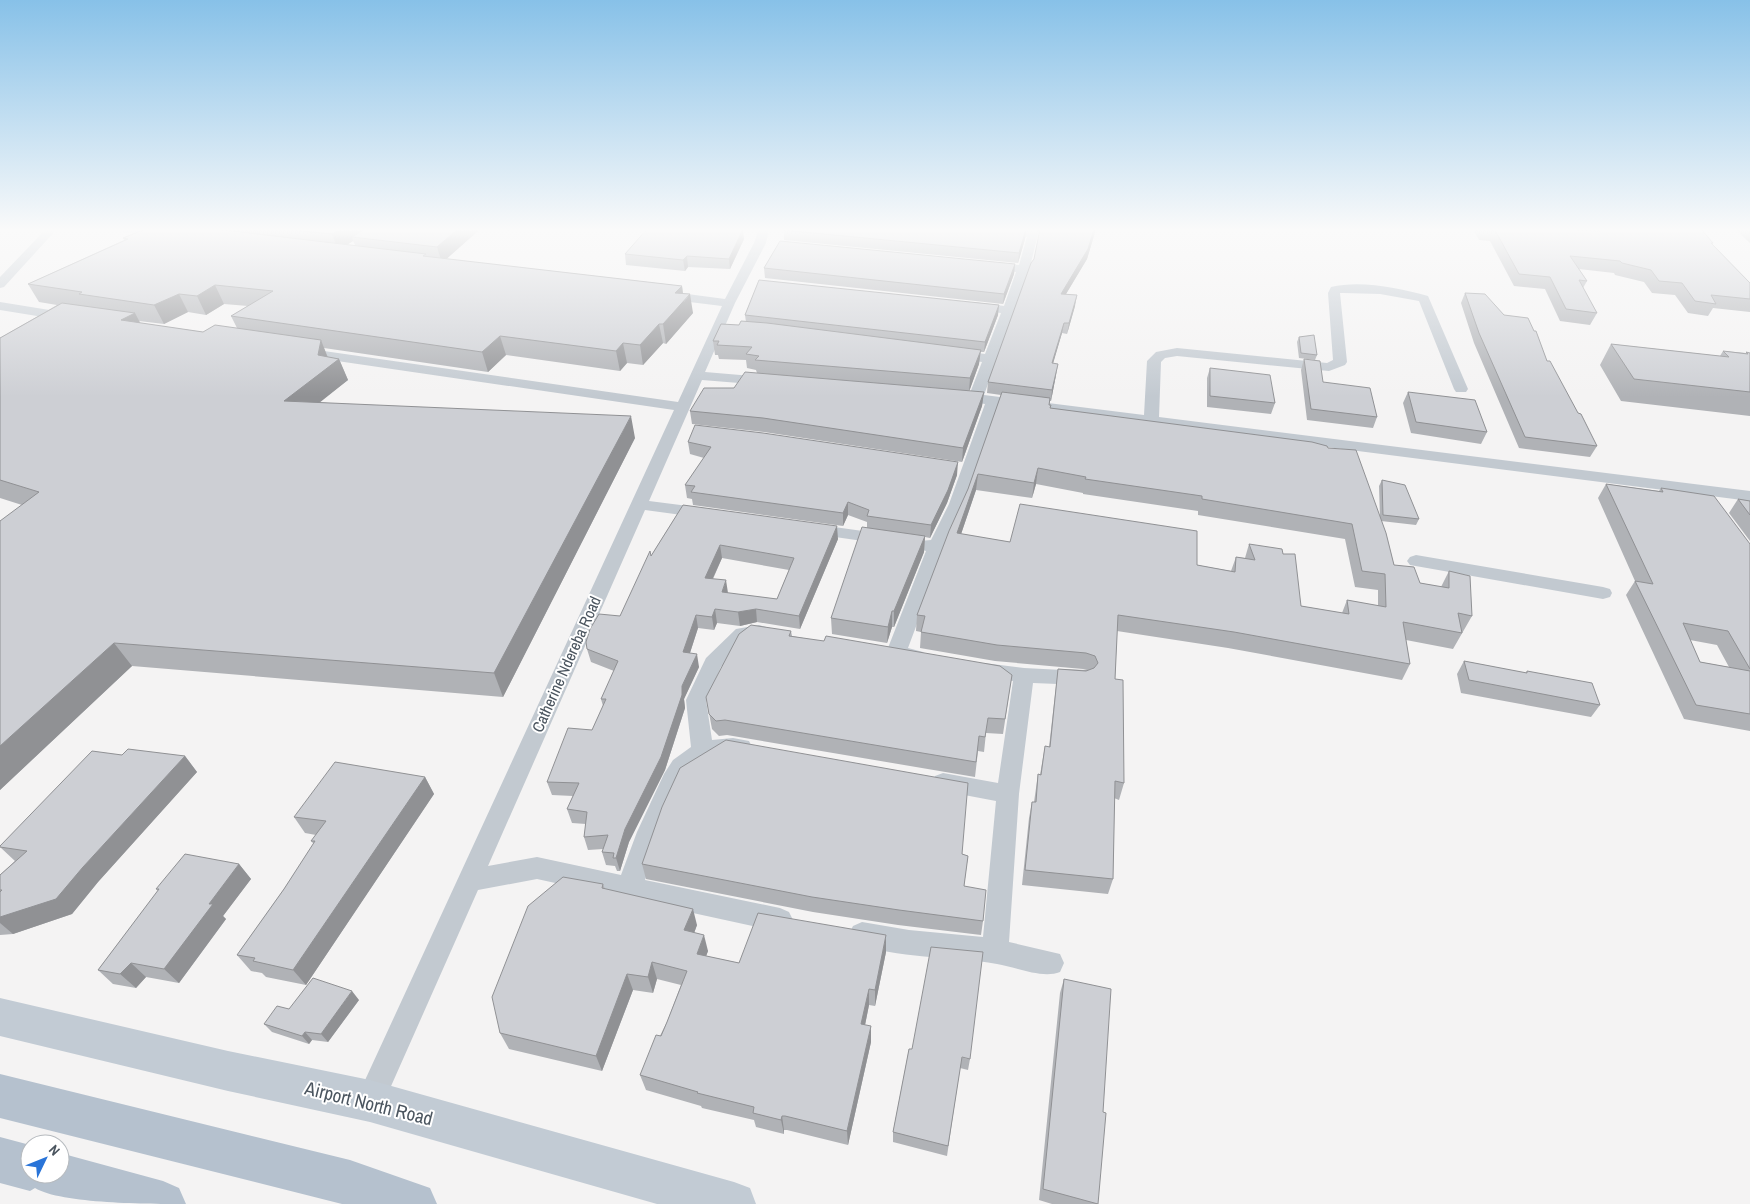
<svg xmlns="http://www.w3.org/2000/svg" width="1750" height="1204" font-family="'Archivo Narrow',sans-serif">
<style>
.lines{fill:none;stroke-linecap:round;stroke-linejoin:round}
.minor{fill:#c2c9d0;fill-rule:evenodd}
.secondary{fill:#c2cbd4;fill-rule:evenodd}
.primary{fill:#b5c1ce;fill-rule:evenodd}
.wall{fill:#b0b2b6;fill-rule:evenodd}
.shaded-wall{fill:#909194}
.building{fill:#cdcfd4;stroke:#909194;fill-rule:evenodd}
.labels{text-anchor:middle;stroke-width:4;stroke-linejoin:round;paint-order:stroke}
.street-label{font-size:16px;fill:#4b555f;stroke:#fff}
.near-street-label{font-size:19px;fill:#4b555f;stroke:#fff}
</style>
<rect width="100%" height="100%" fill="#f4f3f3"/>
<g class="lines">
<path class="minor" d="M46 229H57L4 287 0 288V277Z
M118 229C131 229 162 226 171 234L166 237 123 232Z
M759 229H769L766 243 735 303 705 372 764 377 771 381 764 385 702 380 649 501 704 508 710 509 712 513 710 517 704 518 645 510 488 866 537 857 621 875 637 832 664 774 673 760 691 747 686 700 706 658 736 629 759 625 766 627 769 632 766 637 749 640 721 667 706 700 712 740 733 738 749 741 752 747 749 753 741 756 711 757 688 773 682 781 665 821 645 880 780 908 789 912 793 920 789 928 780 932 537 879 478 890 380 1111 370 1116 360 1111 355 1101 360 1091 674 410 303 356 296 352 303 348 678 402 722 306 665 299 659 295 665 291 725 299 754 243Z
M983 229C996 229 1029 226 1038 234L1030 267 1031 269 1028 272 984 395 1144 415 1147 361 1156 352 1177 348 1327 363 1333 360 1328 293 1331 287C1361 280 1399 288 1428 296L1468 389 1466 392H1456L1454 389 1419 301 1380 294 1344 293H1340L1347 362 1345 365 1329 371 1177 356 1165 358 1161 362 1159 417 1750 491V501L998 405 965 504 946 546 908 648 923 652 926 657 923 662 916 664 889 658 886 653 926 551 920 549 917 545 920 541 931 540 949 504 985 404 954 399 952 396 954 393H970L982 362 955 358 948 354 955 350 985 354 1001 313 974 310 968 306 974 302 1004 306 1016 272 991 269 985 266 991 263 1019 265 1027 237 988 232Z
M0 302 68 313 74 317 68 321 0 310Z
M813 524 884 534 890 535 893 539 890 543 884 544 807 533 804 529 807 525Z
M1416 555 1603 587 1610 589 1612 593 1610 597 1603 599 1410 565 1407 561 1410 557Z
M984 663 1024 668 1082 671 1089 673 1092 678 1089 683 1082 685 1033 683 1019 794 1009 942 1060 954 1064 963 1060 972C1042 979 1016 967 997 964 950 955 898 960 853 942L849 934 853 926 862 922 909 930 983 937 996 801 943 791 935 788 932 782 935 776 943 773 998 783 1013 681 977 675 974 670 977 665Z"/>
<path class="secondary" d="M0 998 228 1051 370 1080 734 1182 750 1188 756 1204H657L370 1122 228 1091 0 1036Z"/>
<path class="primary" d="M0 1074 350 1160 430 1188 437 1204H342L0 1118Z
M0 1137 30 1145V1174H60V1153L163 1181 179 1188 186 1204C151 1204 61 1204 35 1188L30 1191 0 1183Z"/>
</g>
<path class="wall" d="M146 229H512L510 231 479 230 446 259 682 286 683 294 693 313 666 344 663 343 643 365 627 363 620 371 506 355 488 372 324 348 328 357 339 359 348 380 319 402 635 438 503 697 132 666 0 790 22 505 0 498V338L57 305 39 302 28 284 124 240 123 238ZM353 241 355 245H347ZM224 304 248 306 231 316 237 328 203 332 140 323 139 321 164 324 188 312 206 315Z
M784 229H1096L1087 259 1066 294 1075 306 1067 334 1062 333 1053 363 1056 375 1051 401H1050L1049 405 1051 408 1328 448 1380 518 1379 486 1382 480 1419 519 1416 525 1381 521 1394 565 1420 583 1441 587 1449 571 1472 616 1453 649 1406 640 1410 664 1402 680 1228 648 1117 631 1115 679 1124 783 1119 800 1114 798 1113 879 1108 894 1022 885 1029 818 1032 802H1034L1038 774 1040 775 1045 746 1049 747 1056 686 1058 669 1087 670 1083 669 995 661 920 648 921 632 916 631 917 615 968 489 1001 395 987 393 988 382 1034 259 1039 234 1034 229H1026L1025 239 1018 263 784 240ZM1036 484 1083 493V494L1198 511V515L1345 539 1355 587 1378 590V606L1347 600 1342 613 1301 606 1283 554 1249 544 1245 558 1236 557 1231 571 1197 565 1010 542 961 534 976 490 1032 498Z
M1473 229H1560L1583 230V229H1701L1713 243 1712 245 1750 283V312L1713 308 1708 316 1688 313 1675 295 1652 293 1644 282 1615 275 1614 273 1579 269 1587 281 1583 288 1597 313 1590 325 1560 321 1545 289 1514 286 1490 241 1479 240Z
M1735 229H1750V243Z
M744 239 730 269 688 267 685 271 626 265 625 254Z
M1015 264 1014 274 1003 304 765 278 764 268Z
M1465 293 1504 315 1547 361 1597 446 1590 457 1519 448 1474 343 1461 303Z
M745 315H998L984 352H980L979 364 969 391 984 392 982 406 962 462 764 432 692 424 690 411 734 388 757 373 756 370 747 368 746 360 719 359 718 355H715L713 341 746 322Z
M1299 337 1317 355 1315 360 1299 358 1297 342Z
M1611 344 1720 356 1723 351 1746 353V352L1750 353V416L1621 401 1600 365Z
M1304 359 1323 382 1377 417 1373 428 1307 420 1301 370Z
M1210 368 1275 403 1271 414 1207 407V378Z
M1408 392 1487 432 1481 444 1411 433 1403 403Z
M688 442 957 475 947 503 930 538 925 537 924 552 894 627H892L887 643 832 634 831 618 867 528V522L848 515 843 526 693 505 692 499 687 498 685 485 704 458 690 454Z
M1606 484 1659 491 1661 488 1750 544V731L1684 719 1626 595 1635 581 1598 498ZM1690 640 1717 645 1729 667 1700 662Z
M1738 499 1750 501V541L1729 513Z
M683 505 838 539 800 629 757 622 740 626 717 623 714 630 698 628 690 653 699 667 684 699 685 708 665 770 629 842 620 871H617L615 866 606 865 602 852 603 849 588 850 584 837 586 824 572 823 567 809 573 796 552 795 547 782 592 730 603 706 601 699 614 671 591 662 587 649 620 616 651 556ZM722 558 789 570 777 599 728 593 713 579Z
M791 631 792 636 1012 675 1003 734 986 733 984 752 978 751 975 777 727 735 719 736 712 729 706 697Z
M1464 661 1526 673 1527 671 1600 705 1591 717 1461 693 1457 674Z
M122 755 185 756 197 772 98 882 72 914 13 934 0 935V875L15 861 0 847V846Z
M425 777 434 794 306 985 266 977 262 973 251 971 237 955 284 889 314 844 311 841 316 835 305 833 294 817Z
M962 854 968 856 964 886 983 921 981 935 898 925 813 912 646 879 642 864Z
M239 864 251 879 223 916 226 919 179 983 146 977 136 988 113 984 98 970 158 891 156 889Z
M603 884 605 889 697 925 694 933 708 951 706 956 739 963 886 952 875 1006 869 1005 865 1025 871 1042 848 1145 787 1130H784V1134L756 1127 754 1120 702 1108 701 1106 646 1090 640 1075 667 1022 681 985 657 979 653 993 633 990 602 1071 509 1049 500 1033Z
M1064 979 1098 1204H1052L1039 1200 1060 993Z
M359 1000 328 1042 312 1040 309 1044 272 1032 264 1024Z
M909 1049 970 1059 968 1070 960 1068 947 1156 893 1142V1132Z"/>
<path class="shaded-wall" d="M342 229H375L352 237 353 241 338 250 332 234Z
M458 229H479V230L442 263 437 247Z
M743 229 744 239 730 269 729 259Z
M1026 229 1025 239 1018 263 1019 253Z
M1094 229H1096L1087 259 1060 304 1061 294Z
M687 256 688 267 685 271 683 260Z
M1015 264 1014 274 1003 304 1004 294Z
M215 285 224 304 206 315 197 296Z
M682 286 684 302 690 294 693 313 666 344 663 324 675 293Z
M179 294 188 312 164 324 154 305Z
M1077 295 1075 306 1067 334 1069 323Z
M999 305 998 315 984 352 985 342Z
M135 313 146 334 121 320Z
M1064 323 1062 333 1050 374 1052 363Z
M659 324 663 343 643 365 640 345Z
M500 336 506 355 488 372 482 352Z
M321 340 329 361 339 359 348 380 294 423 284 401 318 355Z
M623 343 627 363 620 371 616 351Z
M981 350 979 364 969 392 970 378Z
M1058 364 1056 375 1051 401 1052 390Z
M984 392 982 406 962 462 963 448Z
M631 416 635 438 503 697 494 673Z
M958 462 957 475 947 503 930 538 931 525Z
M1038 468 1036 484 1032 498 1034 483Z
M978 474 976 490 956 549 957 533Z
M848 502V515L843 526V513Z
M837 526 838 539 800 629 799 616Z
M925 536 924 552 894 627V611Z
M720 545 722 558 707 591 705 578Z
M726 580 728 593 722 592Z
M715 609 717 623 714 630 712 617Z
M756 609 757 622 740 626 738 612Z
M892 611V627L887 643 888 627Z
M696 615 698 628 686 665 683 652Z
M114 643 132 666 0 790V746Z
M697 654 699 667 684 699 685 708 665 770 629 842 620 871 616 858 625 829 682 686Z
M185 756 197 772 98 882 72 914 13 934 0 923V917L83 867Z
M425 777 434 794 306 985 293 970Z
M239 864 251 879 223 916 226 919 179 983 164 969 209 904Z
M693 909 697 925 689 947 684 930Z
M704 935 708 951 701 970 697 954Z
M886 935V952L875 1006V990Z
M652 962 657 979 653 993 648 977Z
M131 963 146 977 136 988 120 974Z
M627 974 633 990 602 1071 596 1056Z
M869 989V1005L862 1040 861 1024Z
M352 991 359 1000 328 1042 321 1034Z
M871 1026V1042L848 1145 847 1131Z
M305 1032 312 1040 309 1044 302 1036Z
M782 1116 784 1130V1134L781 1120Z"/>
<path class="building" d="M146 229H215L426 254 423 256 682 286 675 293 690 294 663 324H659L640 345 623 343 616 351 500 336 482 352 231 316 273 291 215 285 197 296 179 294 154 305 79 294 82 292 28 284 128 239 123 238Z
M283 229H342L332 234Z
M365 229H458L437 247 352 237Z
M647 229H743L729 259 687 256 683 260 625 254Z
M784 229H1026L1019 253 783 230Z
M1040 229H1094L1088 249 1061 294 1077 295 1069 323H1064L1052 363 1058 364 1052 390 988 382 1031 263 1034 259Z
M1484 229H1560L1600 231 1597 229H1701L1713 243H1711L1750 283V299L1711 295 1716 304 1695 301 1682 283 1659 281 1651 270 1622 263 1620 261 1570 256 1587 281 1579 280 1597 313 1566 309 1550 277 1519 274 1495 230Z
M780 241 1015 264 1004 294 764 268Z
M759 280 999 305 985 342 745 315Z
M1465 293 1485 294 1504 315 1528 318 1534 331H1536L1547 361H1550L1578 413 1581 414 1597 446 1525 437 1479 333Z
M62 303 135 313 121 320 203 332 215 325 321 340 318 355 339 359 284 401 631 416 494 673 114 643 0 746V521L39 492 0 480V338Z
M741 321 767 323 981 350 970 378 755 360 759 356 746 354 752 347 717 345 719 341H713L721 324 739 325Z
M1314 335 1317 355 1301 353 1299 337Z
M1611 344 1729 357 1723 351 1748 354 1746 352 1750 353V392L1634 379Z
M1304 359 1320 361 1323 382 1370 388 1377 417 1311 409Z
M1210 368 1270 375 1275 403 1210 396Z
M745 372 984 392 963 448 763 418 690 411 704 388H734Z
M1002 392 1050 398 1049 405H1051L1050 408 1312 442 1327 446 1328 448 1356 450 1386 533 1394 565 1414 567 1420 583 1449 588V571L1470 576 1472 616 1458 613 1462 633 1403 622 1410 664 1234 632 1118 615 1115 679 1123 680 1124 783 1115 781 1113 879 1025 870 1032 802H1036L1038 774 1041 775 1045 746 1050 747 1058 669 1086 671 1094 668 1098 663 1095 656 1086 653 997 645 921 632 925 616 917 615 949 531 968 489ZM1038 468 1086 477 1085 479 1202 496V499L1352 524 1362 571 1385 574 1386 607 1347 600 1349 614 1301 606 1295 554H1283L1282 549 1249 544 1255 560 1236 557 1235 572 1197 565V531L1020 504 1010 542 957 533 978 474 1034 483Z
M1408 392 1475 400 1487 432 1416 422Z
M695 425 763 433 958 462 948 490 931 525 867 516 869 510 848 502 843 513 691 492 695 486 685 485 711 447 688 442Z
M1382 480 1405 485 1419 519 1383 515Z
M1606 484 1663 492 1661 488 1714 496 1750 544V669L1728 631 1683 623 1700 662 1750 671V714L1696 705 1635 581 1653 584Z
M1738 499 1750 501V515Z
M683 505 837 526 799 616 756 609 738 612 715 609 712 617 696 615 683 652 697 654 682 686V695L661 757 625 829 616 858H613L614 853 602 852 608 835 584 837 587 812 567 809 579 783 547 782 568 728 592 730 606 699H601L618 661 587 649 586 642 590 629 599 614 620 616 650 551 651 556ZM720 545 794 558 777 599 722 592 726 580 705 578Z
M862 527 925 536 894 611H892L888 627 831 618Z
M751 625 791 631 789 636 824 641 826 636 1000 666 1012 675 1005 719 988 718 985 737 979 736 976 762 725 720 716 721 709 714 706 697 739 634Z
M1464 661 1527 673V671L1592 683 1600 705 1469 680Z
M726 740 968 783 962 854 968 856 964 886 986 890 983 921 899 910 812 897 642 864 662 807 680 768Z
M128 749 185 756 83 867 56 899 0 917V892L2 890H0V875L27 851 0 847V846L92 751 122 755Z
M335 762 425 777 293 970 253 961 255 958 237 955 284 889 315 841H311L326 821 294 817Z
M185 854 239 864 209 904H213L164 969 131 963 120 974 98 970 159 889H156Z
M563 877 603 884 602 888 693 909 684 930 704 935 697 954 739 963 758 913 886 935 875 990 869 989 861 1024 871 1026 847 1131 785 1116H782L781 1120 753 1113 754 1107 697 1093 698 1092 640 1075 656 1035 661 1036 667 1022 687 971 652 962 648 977 627 974 596 1056 500 1033 492 997 528 906Z
M931 947 983 952 970 1059 962 1057 948 1146 893 1132 909 1049H912Z
M313 978 352 991 321 1034 305 1032 302 1036 264 1024 277 1006 289 1009Z
M1064 979 1111 989 1103 1112 1106 1113 1098 1204 1043 1189Z"/>
<linearGradient id="sky" x2="0" y2="1"><stop stop-color="#87c1e8"/><stop offset="0.58" stop-color="#fafafa"/><stop offset="1" stop-color="#fafafa" stop-opacity="0"/></linearGradient>
<rect width="1750" height="397" fill="url(#sky)"/>
<g class="labels">
<g class="street-label">
<text transform="translate(566 664) rotate(-66)" y="6">Catherine Ndereba Road</text>
</g>
<g class="near-street-label">
<text transform="translate(369 1103) rotate(14)" y="7">Airport North Road</text>
</g>
</g>
<g transform="translate(45 1159) rotate(47)"><circle r="24" fill="#ffffff" stroke="#b7bbbf"/>
<path d="M0-4L9 19L0 12L-9 19Z" fill="#2974d8"/>
<text y="-8" font-size="14" font-weight="bold" text-anchor="middle" fill="#4b555f">N</text>
</g>
</svg>
